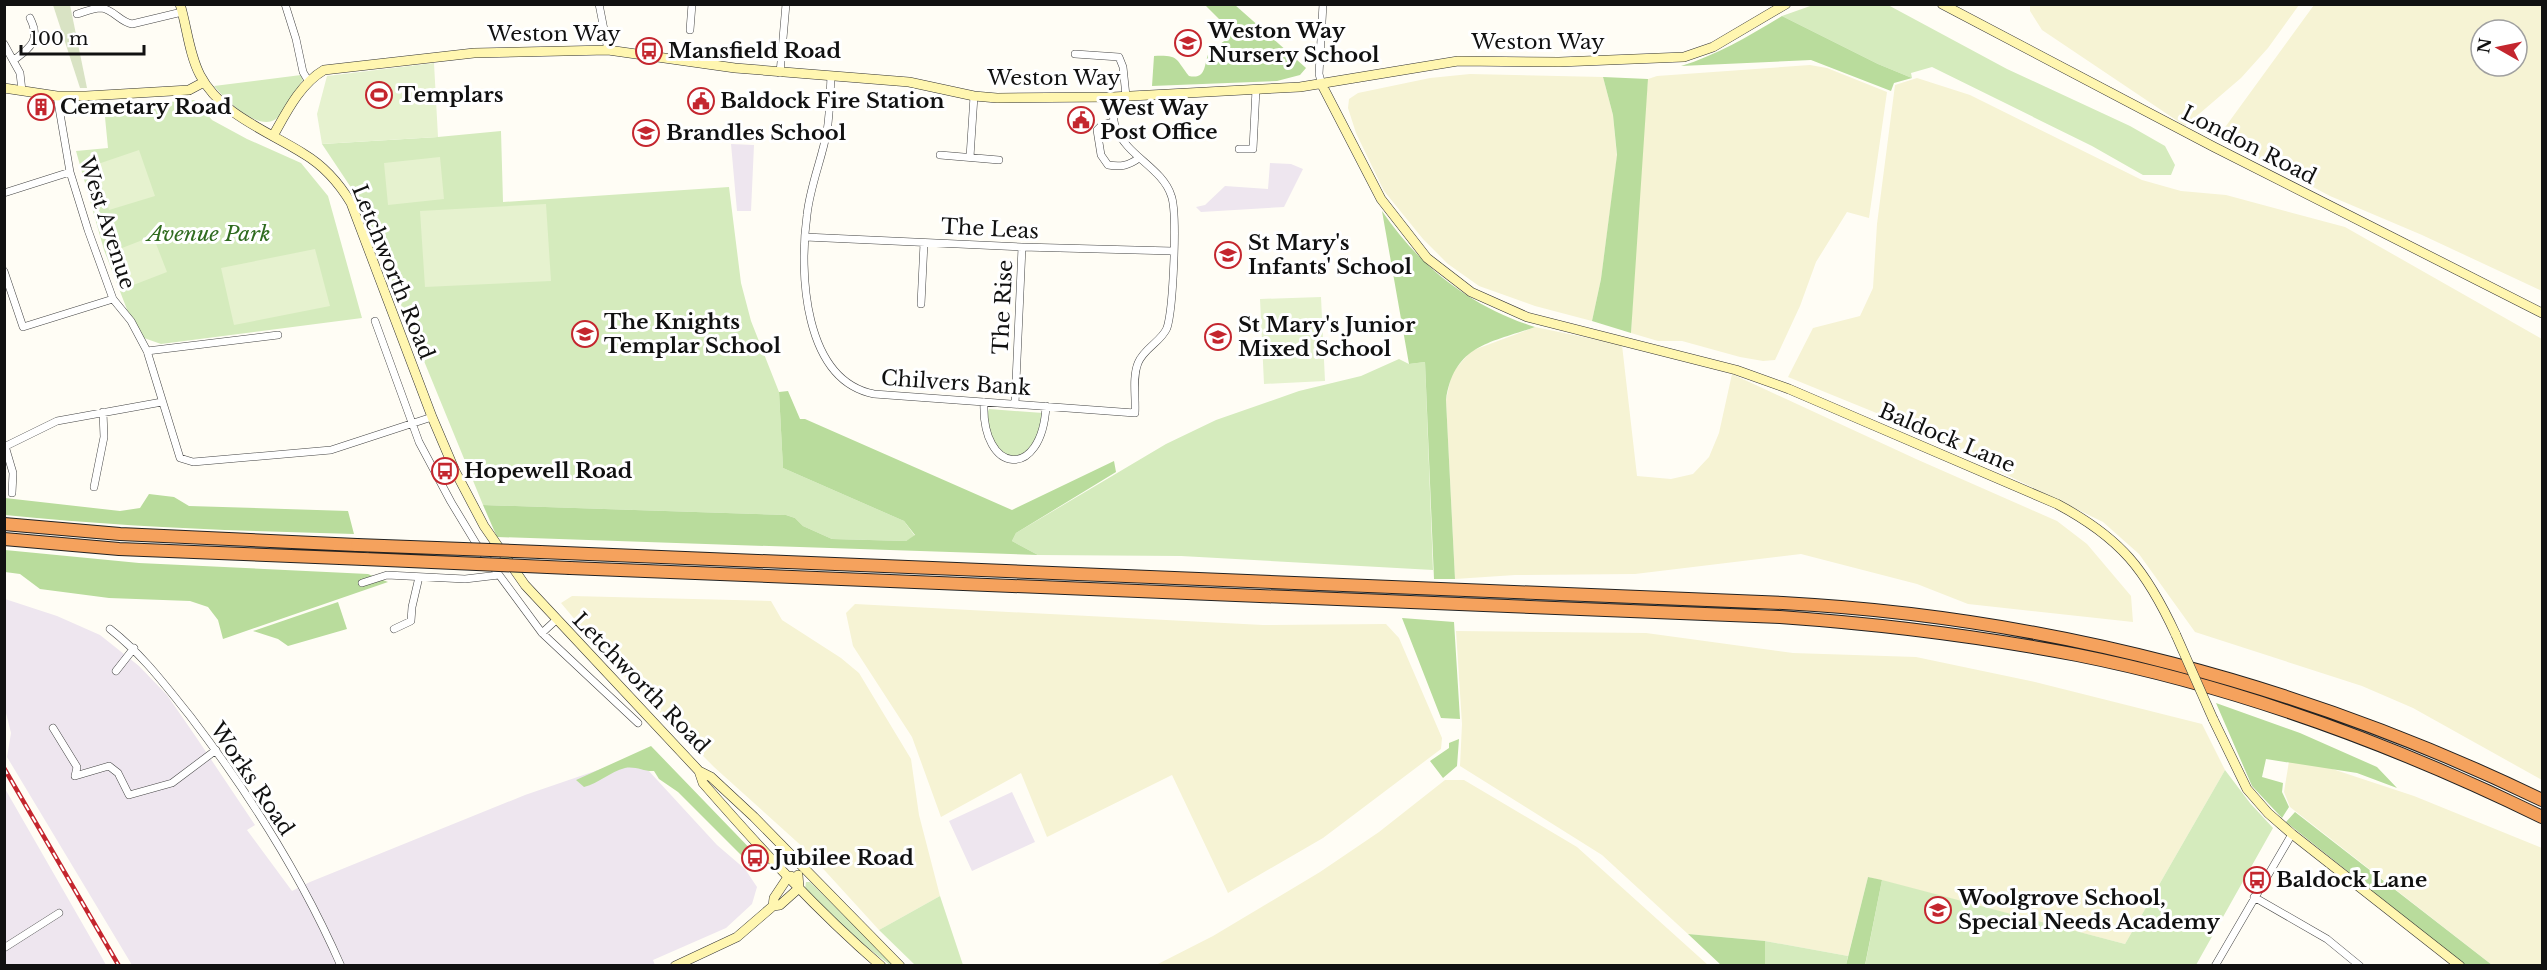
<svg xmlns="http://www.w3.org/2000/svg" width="2547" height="970" font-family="'Libre Baskerville',serif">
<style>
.industrial{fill:#eee6ef}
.farmland{fill:#f6f3d4;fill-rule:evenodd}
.green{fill:#d5ebbd}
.forest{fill:#b9dc9c}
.cemetery{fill:#d9e3c4}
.pitch{fill:#e6f2cf}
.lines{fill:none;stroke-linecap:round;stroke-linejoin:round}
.street-casing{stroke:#444;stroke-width:8}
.secondary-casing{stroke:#333;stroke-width:10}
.highway-casing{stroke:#222;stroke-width:14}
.street{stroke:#fff;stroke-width:7}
.secondary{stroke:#fff6b0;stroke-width:9}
.highway{stroke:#f5a25d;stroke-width:12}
.rail-casing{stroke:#c4262e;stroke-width:4.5}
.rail{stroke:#fff;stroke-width:2;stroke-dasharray:7;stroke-linecap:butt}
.secondary-bridge-casing{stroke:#333;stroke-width:10;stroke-linecap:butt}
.highway-bridge-casing{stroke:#222;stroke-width:14;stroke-linecap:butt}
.secondary-bridge{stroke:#fff6b0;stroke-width:9}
.highway-bridge{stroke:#f5a25d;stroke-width:12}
.labels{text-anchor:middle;stroke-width:6;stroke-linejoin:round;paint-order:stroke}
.poi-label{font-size:21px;font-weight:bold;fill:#111;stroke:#fff;text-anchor:start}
.street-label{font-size:21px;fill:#111;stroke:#fff}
.park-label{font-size:21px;font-style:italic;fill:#2f6b1f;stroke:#fff}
</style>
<rect width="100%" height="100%" fill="#fffdf5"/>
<path class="industrial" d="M731 144 754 145 751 211H737Z
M1270 163 1291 164 1303 169 1284 207 1201 212 1196 207 1205 205 1225 186 1268 189Z
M5 599 57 616 100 635 139 666 167 695 196 737 255 825 247 830 292 891 310 882 525 795 636 757 717 845 745 869 757 887 752 904 726 928 653 960 655 965H132L7 757 11 733 5 709Z
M4 787 101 956 106 965H5Z
M1012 792 1035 842 972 871 949 821Z"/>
<path class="farmland" d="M2030 5V4L2299 5 2268 48 2241 78 2185 126 2042 30 2030 11Z
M2314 5H2542V291L2422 235 2330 196 2218 137ZM2481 30H2517V66H2481Z
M1810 65 1827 68 1887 92 1869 218 1847 212 1816 262 1800 306 1775 360 1763 361 1740 357 1682 341H1658L1631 333 1637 204 1648 79 1657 76Z
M1470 74 1603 77 1613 115 1617 157 1601 279 1592 321 1535 306 1479 286 1448 264 1423 239 1384 191 1356 133 1348 108 1349 99 1358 93 1430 78Z
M1917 78 1970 95 2142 180 2181 191 2226 195 2345 227 2542 339V780L2413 708 2362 686 2195 632 2139 554 2103 522 1901 423 1788 377 1813 328 1860 316 1873 288 1877 224 1895 85Z
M1535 327 1622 345 1637 476 1671 479 1693 474 1709 457 1719 433 1732 374 1916 459 2057 521 2087 544 2131 596 2133 622 1968 604 1917 584 1801 554 1635 574 1515 575 1455 579 1446 400 1452 373 1471 351Z
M572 596 771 601 782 620 841 658 859 673 911 759 919 815 940 896 879 930 806 850 714 767 613 665 561 603Z
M855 604 1263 625 1386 624 1399 638 1442 738 1441 749 1323 838 1228 893 1172 775 1047 837 1021 773 941 817 912 737 853 646 846 613Z
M1456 631 1646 633 1793 653 1916 657 2035 682 2202 724 2225 770 2125 944 1868 877 1848 956 1765 941 1688 934 1602 855 1460 766 1462 724Z
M2290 755 2414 796 2542 848V965H2492L2290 807 2284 792Z
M1445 780H1464L1577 847 1708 965H1156L1213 936 1320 872 1379 832Z"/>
<path class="green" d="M1813 5H1888L2007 69 2130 126 2165 146 2175 165 2171 175H2143L2092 146 1932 67 1911 73 1912 78 1878 64 1782 16Z
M301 75 303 80C296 89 283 114 276 119 258 132 225 99 214 86Z
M195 100 212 120 247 139 301 163 328 196 362 318 161 344 144 338 128 312 104 250 76 151 108 148 104 107Z
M501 131 503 202 729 187 741 283 751 321 779 392 783 468 904 521 915 536 906 541 832 539 803 526 795 518 786 515 483 505 356 195 322 144 438 137Z
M1399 359 1409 364 1425 362 1433 570 1181 556 1038 555 1012 541 1016 533 1166 444 1216 420 1299 391 1361 376Z
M989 409 1043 413V427L1027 454C1023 454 1016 457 1012 456 993 455 980 424 989 409Z
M2225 770 2250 803 2273 828 2196 965 1865 966 1882 880 2125 944Z
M806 882H810L894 965H890C859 942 832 916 805 889Z
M940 896 963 965H915L879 930Z
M1765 941 1848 956 1846 965 1765 966Z"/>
<path class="forest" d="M1205 5H1235L1306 68 1300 75 1277 81 1152 86 1154 56C1180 55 1175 59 1189 76 1207 80 1204 63 1209 52L1227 39V27Z
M1782 16 1878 64 1912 78 1894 83 1891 91 1811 60 1681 66C1717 55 1749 36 1782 16Z
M1603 77 1648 79 1631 333 1592 321 1601 279 1617 155 1613 115Z
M1382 211C1420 267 1471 307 1535 327 1490 343 1454 345 1446 400L1455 579H1434L1425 362 1409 364Z
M788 391 800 419H805L1012 510 1114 461 1116 472 1016 533 1012 541 1038 555 497 537 483 505 786 515 795 518 803 526 832 539 906 541 915 535 904 521 783 468 779 392Z
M149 494 174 497 189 506 348 511 354 534C236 531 123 527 5 515V498L120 511 140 508Z
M5 550 139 563 368 574 388 582 223 639 218 620 208 607 190 601 109 598 40 589 20 574 5 572Z
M338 602 347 629 288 646 278 639 253 631Z
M1402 618 1454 622 1460 719 1441 718Z
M2216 703 2300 733 2377 767 2397 788 2357 773 2266 759 2262 777 2283 783 2282 792 2289 807 2282 818 2252 786Z
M1459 739 1457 766 1443 778 1430 761 1449 748V743Z
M651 746 761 860 753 867 678 792 659 779 654 771C645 772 636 766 625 768 610 772 599 783 584 787L576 780Z
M2295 812 2492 965H2465L2286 822Z
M1868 877 1882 880 1865 965H1846Z
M1688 934 1765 941V965H1721Z"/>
<path class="cemetery" d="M53 5H70L87 88H80Z"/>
<path class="pitch" d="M434 63 438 137 322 144 317 114 327 76Z
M139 150 155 196 109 210 95 165Z
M440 157 444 199 388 205 384 163Z
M546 204 551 281 425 287 420 211Z
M153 236 167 272 123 289 109 253Z
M315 249 330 306 234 325 221 268Z
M1321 297 1325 381 1264 384 1260 299Z"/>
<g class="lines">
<defs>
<path id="street" d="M285 4 296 39 303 72 309 82
M599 4 608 50
M77 14C84 12 93 8 101 8 113 9 120 22 132 24L182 12
M690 30 692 4
M4 44 20 73 22 91
M1075 54 1119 57 1123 67 1126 96
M14 60C31 47 41 40 30 18
M780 73 786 4
M831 76C830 94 830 113 827 131 822 159 810 186 807 215 799 271 803 380 874 394L1135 413C1136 397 1132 378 1138 363 1144 348 1161 342 1167 328 1173 309 1178 212 1171 195 1162 168 1127 156 1116 128 1112 119 1113 107 1112 97
M1322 85 1319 74 1323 4
M57 96 70 172 88 230 113 299 131 321 147 351 180 458 193 462 331 450 432 417
M1114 122 1102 125 1097 130 1101 155 1108 165C1121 167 1128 166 1139 158
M1239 149H1253L1256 89
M940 155 999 160
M970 157 974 96
M4 193 70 172
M805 237 1022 247 1173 251
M4 271 23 327 113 299
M921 304 924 243
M375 321 419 442 451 502 477 545 542 633 638 723
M147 351 278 335
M984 402C981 475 1042 481 1046 406
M1015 404 1022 247
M5 446 13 473 12 493
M4 447 57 421 162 402
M94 487 104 437 103 412
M362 583 387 575 465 579 499 575
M110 629C142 654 165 685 190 716 249 793 302 877 341 966
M394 629 411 621 412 607 419 577
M542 633 556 620
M116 671 134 648
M53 728 77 767 75 776 109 766 118 773 129 795 172 783 216 750
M2254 897 2327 939 2360 966
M4 948 59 913
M2215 966 2292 834"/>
<path id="secondary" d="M180 4C187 27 189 54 200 75 221 115 268 131 304 154 324 166 339 183 351 203L432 417 455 471 484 526 525 585 699 771 711 777 754 817 900 966
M1942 4 2214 147 2542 313
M1322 85 1381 199 1427 258 1471 292 1527 317 1736 370 1789 389 2057 504C2121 538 2146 570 2176 635
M4 88 57 96H86L189 90 204 82
M273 136C286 113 300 84 324 70L474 53 608 50 735 68 909 82 974 96 997 98 1112 97 1300 87 1458 61 1559 62 1684 57 1713 47 1786 4
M2213 719 2247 789 2268 813 2292 834 2460 966
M699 771 703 783C759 847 816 910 881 966
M773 906 774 898 788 877 791 876
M675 966 737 937 773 906 780 905 799 888 798 875"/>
<path id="highway" d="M4 524 120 534 357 545
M4 539 119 549 364 559
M540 552 1783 603C2047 617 2305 685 2542 800
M570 568 1780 617C1880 624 1978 636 2077 655 2238 687 2395 745 2542 817"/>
</defs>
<use href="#street" class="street-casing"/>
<use href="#secondary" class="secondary-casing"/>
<use href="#highway" class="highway-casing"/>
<use href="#street" class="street"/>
<use href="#secondary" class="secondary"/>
<use href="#highway" class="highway"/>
<defs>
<path id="rail" d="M4 768 119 966"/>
</defs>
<use href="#rail" class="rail-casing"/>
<use href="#rail" class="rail"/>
<defs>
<path id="secondary-bridge" d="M2176 635 2213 719"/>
<path id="highway-bridge" d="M357 545 540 552
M364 559 570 568"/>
</defs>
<use href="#secondary-bridge" class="secondary-bridge-casing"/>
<use href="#highway-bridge" class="highway-bridge-casing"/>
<use href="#secondary-bridge" class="secondary-bridge"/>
<use href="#highway-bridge" class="highway-bridge"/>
</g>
<defs>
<symbol id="school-ring" viewBox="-11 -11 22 22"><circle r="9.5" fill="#fff" stroke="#c4262e" stroke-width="1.5"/><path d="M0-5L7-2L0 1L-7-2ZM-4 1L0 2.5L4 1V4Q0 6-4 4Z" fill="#c4262e"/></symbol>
<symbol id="bus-ring" viewBox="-11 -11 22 22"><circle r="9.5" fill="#fff" stroke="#c4262e" stroke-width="1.5"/><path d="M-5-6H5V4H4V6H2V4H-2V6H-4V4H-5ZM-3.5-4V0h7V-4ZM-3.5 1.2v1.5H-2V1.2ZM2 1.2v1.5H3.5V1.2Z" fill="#c4262e"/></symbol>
<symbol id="stadium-ring" viewBox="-11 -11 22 22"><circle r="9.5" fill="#fff" stroke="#c4262e" stroke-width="1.5"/><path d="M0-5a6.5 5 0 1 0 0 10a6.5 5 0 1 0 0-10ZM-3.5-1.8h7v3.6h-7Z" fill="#c4262e"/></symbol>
<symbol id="civic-ring" viewBox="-11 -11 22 22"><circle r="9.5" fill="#fff" stroke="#c4262e" stroke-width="1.5"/><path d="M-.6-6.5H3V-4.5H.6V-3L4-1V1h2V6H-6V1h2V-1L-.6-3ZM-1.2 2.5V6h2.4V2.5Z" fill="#c4262e"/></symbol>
<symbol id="building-ring" viewBox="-11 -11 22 22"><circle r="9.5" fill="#fff" stroke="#c4262e" stroke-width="1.5"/><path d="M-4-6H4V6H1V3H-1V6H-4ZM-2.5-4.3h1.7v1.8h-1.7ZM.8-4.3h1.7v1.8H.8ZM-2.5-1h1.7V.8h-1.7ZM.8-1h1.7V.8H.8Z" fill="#c4262e"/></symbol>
</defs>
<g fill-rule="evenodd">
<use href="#school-ring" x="1173" y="28" width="30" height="30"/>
<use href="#bus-ring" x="634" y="36" width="30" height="30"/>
<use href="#stadium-ring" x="364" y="80" width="30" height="30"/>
<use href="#civic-ring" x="686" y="86" width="30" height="30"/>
<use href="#building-ring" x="26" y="92" width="30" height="30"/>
<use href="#civic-ring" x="1066" y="105" width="30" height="30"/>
<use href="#school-ring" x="631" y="118" width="30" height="30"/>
<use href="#school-ring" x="1213" y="240" width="30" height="30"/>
<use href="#school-ring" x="570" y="319" width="30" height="30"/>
<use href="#school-ring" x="1203" y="322" width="30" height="30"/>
<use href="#bus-ring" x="430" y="456" width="30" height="30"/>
<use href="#bus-ring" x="740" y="843" width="30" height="30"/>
<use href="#bus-ring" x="2242" y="865" width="30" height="30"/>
<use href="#school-ring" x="1923" y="895" width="30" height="30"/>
</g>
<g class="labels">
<g class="poi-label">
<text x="1208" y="38">Weston Way<tspan x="1208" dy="24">Nursery School</tspan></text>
<text x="668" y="58">Mansfield Road</text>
<text x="398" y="102">Templars</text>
<text x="720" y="108">Baldock Fire Station</text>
<text x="60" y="114">Cemetary Road</text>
<text x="1100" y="115">West Way<tspan x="1100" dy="24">Post Office</tspan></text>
<text x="666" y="140">Brandles School</text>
<text x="1248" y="250">St Mary's<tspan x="1248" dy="24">Infants' School</tspan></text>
<text x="604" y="329">The Knights<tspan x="604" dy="24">Templar School</tspan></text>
<text x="1238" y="332">St Mary's Junior<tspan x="1238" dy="24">Mixed School</tspan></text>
<text x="464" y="478">Hopewell Road</text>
<text x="774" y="865">Jubilee Road</text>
<text x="2276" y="887">Baldock Lane</text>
<text x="1958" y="905">Woolgrove School,<tspan x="1958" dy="24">Special Needs Academy</tspan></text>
</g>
<g class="street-label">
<text x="554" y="41">Weston Way</text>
<text x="1538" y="49">Weston Way</text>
<text x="1054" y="85">Weston Way</text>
<text transform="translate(2249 145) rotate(27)" y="7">London Road</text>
<text transform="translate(107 223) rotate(72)" y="7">West Avenue</text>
<text transform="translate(990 229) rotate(3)" y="7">The Leas</text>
<text transform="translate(393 272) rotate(68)" y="7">Letchworth Road</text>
<text transform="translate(1003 307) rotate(-87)" y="7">The Rise</text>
<text transform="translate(956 383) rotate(4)" y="7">Chilvers Bank</text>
<text transform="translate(1947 438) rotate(23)" y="7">Baldock Lane</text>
<text transform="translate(641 683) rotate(46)" y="7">Letchworth Road</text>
<text transform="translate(252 779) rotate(56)" y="7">Works Road</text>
</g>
<g class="park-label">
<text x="209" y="241">Avenue Park</text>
</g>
</g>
<rect width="2547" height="970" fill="none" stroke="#111111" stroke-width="12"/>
<g transform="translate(2499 48) rotate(279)"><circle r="28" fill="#ffffff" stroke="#a0a0a0" stroke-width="1.5"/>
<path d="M0-4.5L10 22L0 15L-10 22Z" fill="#c4262e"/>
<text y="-9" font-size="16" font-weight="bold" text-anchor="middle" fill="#111111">N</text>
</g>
<path d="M21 45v9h123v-9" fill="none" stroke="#111111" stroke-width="3"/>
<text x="30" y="45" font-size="18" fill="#111111" stroke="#ffffff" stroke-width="4.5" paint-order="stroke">100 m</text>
</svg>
